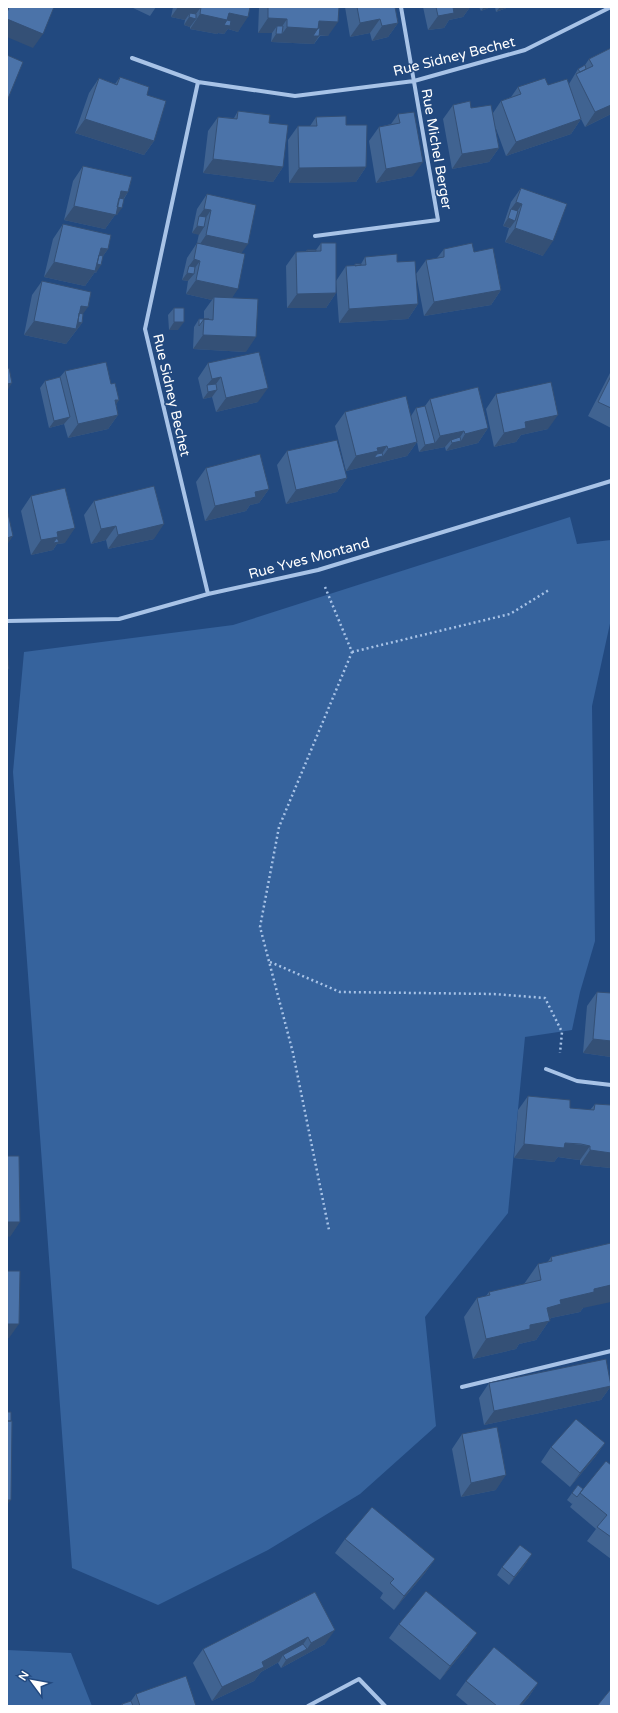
<svg xmlns="http://www.w3.org/2000/svg" width="618" height="1713" font-family="'Varela Round',sans-serif">
<style>
.green{fill:#36639d}
.lines{fill:none;stroke-linecap:round;stroke-linejoin:round}
.path{stroke:#a8c3e7;stroke-width:2.5;stroke-dasharray:2 3;stroke-linecap:butt}
.street{stroke:#a8c3e7;stroke-width:4}
.wall{fill:#406391}
.shaded-wall{fill:#345076}
.building{fill:#4b73a9;stroke:#345076}
.labels{text-anchor:middle;stroke-width:3;stroke-linejoin:round;paint-order:stroke}
.street-label{font-size:14px;fill:#fff;stroke:#22497f}
</style>
<rect width="100%" height="100%" fill="#22497f"/>
<path class="green" d="M570 517 577 544 611 540V619L592 706 595 941 580 992 572 1030 525 1037 508 1213 425 1317 436 1426 360 1494 268 1550 158 1605 72 1568 13 772 24 652 233 625Z
M7 1650 71 1653 92 1706H7Z"/>
<g class="lines">
<path class="path" d="M325 587 352 652 279 827 260 927 293 1053 329 1230
M352 652 510 614 549 590
M270 962 340 992 494 994 545 998 562 1032 560 1053"/>
<path class="street" d="M132 58 198 82
M315 236 438 220 401 7
M208 594 145 329 198 82 295 96 414 81 525 50 611 7
M7 621 119 619 208 594 318 570 611 481
M546 1069 577 1081 611 1085
M462 1387 611 1351
M308 1706 359 1679 385 1706"/>
</g>
<path class="wall" d="M131 7H156L150 16Z
M173 7H250L238 32 228 29 224 34 218 33 217 34 190 29V27L184 25 185 20 171 17Z
M259 7H339L328 36H320L314 44 271 42 272 33H258Z
M345 7H395L398 23 388 37 372 41 370 33 350 37Z
M423 7H470L463 17 449 20 444 28 428 30Z
M479 7H491L481 11Z
M495 7H509L496 12Z
M611 48V114L585 127 580 117 581 119 571 134 506 156 495 126 499 148 489 162 452 169 443 119 453 105 493 113 501 101 511 97 518 87 569 84 578 69 585 65 589 59Z
M120 77 147 95 154 141 144 155 75 133 89 93 99 78 115 84Z
M238 111 269 122 283 167 273 182 203 173 208 131 218 117 234 118Z
M398 114 413 176 376 183 369 141 379 127 391 124Z
M316 117 346 125 366 167 356 182 289 183 288 140 298 126H310Z
M83 166 128 192 124 199 117 215H115L105 229 64 220 73 181Z
M521 188 543 256 505 242 509 228 503 226 511 202Z
M207 194 242 253 232 298 246 352 193 349 194 327 199 319H204V311L212 300 186 294 188 281 182 280 187 258 197 243 199 234 192 233 197 209Z
M63 224 108 249 103 256 96 273 95 272 85 286 44 277 53 239Z
M321 243 336 293 326 308H287L286 266 296 252 306 251 307 250H316Z
M444 249 474 252 501 290 491 305 424 316 416 274 426 260 437 258Z
M365 257 397 261 398 262 418 304 408 319 339 323 336 281 346 266H354L355 264H361Z
M42 281 83 314 82 323 66 344 24 335 32 295Z
M174 308 178 330H169L168 315Z
M208 363 258 402 216 412 212 397 203 399 198 378Z
M65 371 111 384 119 400 116 404 118 415 108 429 68 438 64 424 49 428 40 388 45 381 60 377Z
M611 371V428L588 416Z
M496 394 548 429 521 435 516 442 494 447 486 409Z
M430 399 488 428 478 443 446 451 445 447 419 452 417 442 407 456 346 471 335 426 345 412 411 416 416 408 425 406Z
M287 451 347 478 337 492 286 504 277 465Z
M206 468 269 489 259 503 250 505 246 511 205 521 196 482Z
M31 496 65 543 57 544 53 550 31 555 21 511Z
M94 501 154 539 108 549 106 540 91 544 84 515Z
M597 992 611 1057 583 1053 587 1006Z
M528 1096 570 1108 590 1110 595 1104 611 1105V1168L580 1165V1160L571 1159 558 1157 554 1162 514 1158 518 1110Z
M551 1257 583 1308 580 1312 551 1318 536 1340 519 1344 516 1349 473 1359 464 1317 477 1298 486 1296 489 1292 524 1284 538 1264 547 1263Z
M489 1383 611 1385V1386L601 1400 484 1425 479 1398Z
M462 1434 496 1490 461 1497 452 1449Z
M605 1443 595 1457 570 1487 541 1462 551 1447Z
M611 1465V1559L587 1541 596 1529 570 1507 573 1503 572 1504 567 1500 572 1493 583 1489Z
M345 1539 435 1559 425 1573 394 1610 380 1598 383 1593 335 1553Z
M527 1562 509 1585 497 1575 502 1567Z
M315 1592 325 1644 281 1668 278 1663 279 1662 261 1672 254 1681 212 1701 193 1663 203 1649Z
M399 1624 467 1647 440 1680 389 1638Z
M466 1681 538 1683 528 1698 521 1706H469L456 1695Z
M136 1694 196 1706H120L122 1704 131 1701Z"/>
<path class="shaded-wall" d="M178 7H201L193 18 196 19 190 27 184 25 189 17 190 13 185 20 171 17Z
M452 7H470L463 17 449 20 444 28 428 30 438 16Z
M484 7H491L481 11Z
M500 7H509L496 12Z
M229 13 248 17 238 32 228 29 224 34 218 33 217 34 190 29 200 14Z
M268 18 287 19 277 34V26L272 33H258Z
M7 19 43 34 33 48 7 37Z
M380 19 370 33 350 37 360 23Z
M319 21 338 22 328 36 313 35 319 36 314 44 271 42 276 34H282L287 27Z
M398 23 388 37 372 41 382 26Z
M611 105V114L585 127 595 112Z
M85 119 154 141 144 155 75 133Z
M581 119 571 134 506 156 516 142Z
M499 148 489 162 452 169 462 154Z
M213 159 283 167 273 182 203 173Z
M423 162 413 176 376 183 386 169Z
M366 167 356 182 289 183 299 168Z
M121 191 128 192 118 207 116 198Z
M516 202 522 204 512 219 511 209Z
M74 206H114L122 208 117 215H115L105 229 64 220Z
M204 209 211 210 201 225 199 216Z
M508 218 515 221 510 228 503 226Z
M197 226 204 227 199 235 192 233Z
M515 228 553 241 543 256 505 242Z
M206 235 248 244 238 258 196 250Z
M101 248 108 249 98 263Z
M194 259 200 261 191 273 194 274 188 281 182 280 187 273 189 266Z
M54 262 94 263 101 265 96 273 95 272 85 286 44 277Z
M196 280 238 289 228 304 214 297 212 300 186 294Z
M501 290 491 305 424 316 434 302Z
M336 293 326 308H287L297 294Z
M418 304 408 319 339 323 349 309Z
M81 306 88 307 78 321Z
M34 321H75L82 323 66 344 24 335Z
M174 322H184L178 330H169Z
M203 335 256 337 246 352 193 349Z
M221 377 211 391 217 390 212 397 203 399 208 392 207 385 212 379Z
M12 383 7 391V384Z
M268 388 258 402 216 412 226 398Z
M115 400H119L109 414Z
M118 415 108 429 68 438 78 424Z
M558 415 548 429 521 435 516 442 494 447 504 433 525 422Z
M70 417 64 424 49 428 54 421Z
M488 428 478 443 446 451 452 443 451 440 445 447 419 452 425 445 435 443 440 436 464 431 457 442 461 441 465 434Z
M417 442 407 456 346 471 356 456 377 448 387 446 380 457 383 456 388 449Z
M347 478 337 492 286 504 296 490Z
M269 489 259 503 250 505 246 511 205 521 215 506 255 492Z
M164 524 154 539 108 549 118 535Z
M116 526 106 540 91 544 101 529Z
M75 528 65 543 57 544 53 550 31 555 41 540 57 532Z
M13 536 7 545V538Z
M593 1039 611 1041V1057L583 1053Z
M565 1143 590 1146 580 1160 558 1157 554 1162 514 1158 524 1144Z
M590 1150 611 1153V1168L580 1165Z
M7 1222H20L10 1237 7 1236Z
M611 1285V1302L583 1308 580 1312 551 1318 536 1340 519 1344 516 1349 473 1359 486 1339 530 1325 547 1308 560 1300 594 1289Z
M7 1324H19L9 1338H7Z
M611 1386 601 1400 484 1425 494 1411Z
M605 1443 595 1457 570 1487 580 1473Z
M506 1475 496 1490 461 1497 471 1483Z
M7 1500H11L7 1505Z
M532 1554 527 1562 509 1585 514 1577Z
M435 1559 425 1573 394 1610 404 1596Z
M335 1630 325 1644 281 1668 286 1660 307 1649 311 1643Z
M477 1633 467 1647 440 1680 450 1666Z
M308 1637 298 1652 283 1655 279 1662 261 1672 254 1681 212 1701 222 1687 262 1662Z
M538 1683 528 1698 521 1706H519Z"/>
<path class="building" d="M9 7H54L43 34 7 19V13Z
M201 7H250L248 17 229 13 227 20 200 14Z
M268 7H339L338 22 319 21 318 29 287 27V19L268 18Z
M357 7H395L398 23 382 26 380 19 360 23Z
M436 7H453L454 13 438 16Z
M190 13 196 14V19L189 17Z
M227 20 231 21 230 26 224 25Z
M277 26H283L282 34H276Z
M318 28H320L319 36H313Z
M611 48V105L595 112 576 74 593 66 589 59Z
M7 55 23 62 7 101Z
M585 65 586 69 580 72 578 69Z
M120 77 149 87 147 95 166 101 154 141 85 119 99 78 117 85Z
M545 78 548 85 567 79 581 119 516 142 501 101 521 94 518 87Z
M470 101 471 108 491 105 499 148 462 154 453 105Z
M238 111 270 115 269 123 288 125 283 167 213 159 218 117 237 119Z
M414 112 423 162 386 169 379 127 400 123 398 114Z
M346 116V125H367L366 167 299 168 298 126H317L316 117Z
M83 166 132 177 128 192 121 191 116 215 74 206Z
M521 188 567 204 553 241 515 228 522 204 516 202Z
M207 194 256 205 248 244 206 235 211 210 204 209Z
M119 198 124 199 122 208 117 207Z
M511 209 518 211 515 221 508 218Z
M199 216 206 217 204 227 197 226Z
M63 224 111 235 108 249 101 248 95 271 54 262Z
M197 243 245 254 238 289 196 280 200 261 194 259Z
M321 243H336V293L297 294 296 252 321 251Z
M472 243 474 252 493 248 501 290 434 302 426 260 444 257V249Z
M307 250H316V251H307Z
M397 254V262L415 261 418 304 349 309 346 266 366 265 365 257Z
M99 255 103 256 101 265 97 264Z
M355 264H361V265L355 266Z
M189 266 195 267 194 274 187 273Z
M42 281 91 292 88 307 81 306 76 329 34 321Z
M214 297 258 299 256 337 203 335 204 319 213 320Z
M174 308H184V322H174Z
M79 313 83 314 82 323 78 322Z
M199 319H209H204L199 326Z
M259 352 268 388 226 398 221 377 212 379 208 363Z
M106 362 111 384 115 383 119 400H115L118 415 78 424 65 371Z
M9 368 12 383 7 384V369Z
M611 376V408L598 402Z
M60 377 70 417 54 421 45 381Z
M551 382 558 415 525 422 526 428 504 433 496 394Z
M216 384 217 390 208 392 207 385Z
M478 387 488 428 465 434 464 431 440 436 430 399Z
M406 396 417 442 388 449 387 446 377 448 378 451 356 456 345 412Z
M425 406 435 443 425 445 416 408Z
M460 437 461 441 452 443 451 440Z
M337 440 347 478 296 490 287 451Z
M382 453 383 456 374 458 377 454Z
M260 454 269 489 255 492 256 497 215 506 206 468Z
M154 486 164 524 118 535 116 526 101 529 94 501Z
M65 488 75 528 57 532 58 537 41 540 31 496Z
M7 509 13 536 7 538Z
M57 538 59 542 53 543Z
M7 649 9 669H7Z
M597 992 611 993V1041L593 1039Z
M528 1096 570 1100V1108L594 1110 595 1104 611 1105V1153L590 1150V1146L581 1144 565 1143 564 1148 524 1144Z
M7 1156H19L20 1222H7Z
M611 1243V1285L594 1289V1292L560 1300 561 1304 547 1308 550 1321 530 1325V1329L486 1339 477 1298 490 1295 489 1292 541 1280 538 1264 552 1261 551 1257Z
M7 1271H20L19 1324H7Z
M606 1359 611 1386 494 1411 489 1383Z
M7 1412H11V1421H7Z
M576 1419 605 1443 580 1473 551 1447Z
M7 1421H12L11 1500H7Z
M497 1427 506 1475 471 1483 462 1434Z
M606 1461 611 1465V1537L597 1527 607 1515 580 1493Z
M578 1485 583 1489 577 1497 572 1493Z
M372 1507 435 1559 404 1596 390 1583 394 1579 345 1539Z
M520 1545 532 1554 514 1577 502 1567Z
M426 1591 477 1633 450 1666 399 1624Z
M315 1592 335 1630 311 1643 308 1637 262 1662 264 1667 222 1687 203 1649Z
M303 1644 307 1649 286 1660 283 1655Z
M494 1647 538 1683 519 1706H497L466 1681Z
M186 1676 196 1706H140L136 1694Z
M611 1689V1706H597Z
M131 1701 133 1706H123L122 1704Z"/>
<g class="labels">
<g class="street-label">
<text transform="translate(454 56) rotate(-14)" y="5">Rue Sidney Bechet</text>
<text transform="translate(437 149) rotate(80)" y="5">Rue Michel Berger</text>
<text transform="translate(172 395) rotate(77)" y="5">Rue Sidney Bechet</text>
<text transform="translate(309 558) rotate(-15)" y="5">Rue Yves Montand</text>
</g>
</g>
<rect width="618" height="1713" fill="none" stroke="#ffffff" stroke-width="16"/>
<g transform="translate(32 1681) rotate(302)" stroke="#22497f" stroke-width="3" paint-order="stroke">
<path d="M0-3L7 15L0 10L-7 15Z" fill="#ffffff"/>
<text y="-6" font-size="11" font-weight="bold" text-anchor="middle" fill="#ffffff">N</text>
</g>
</svg>
